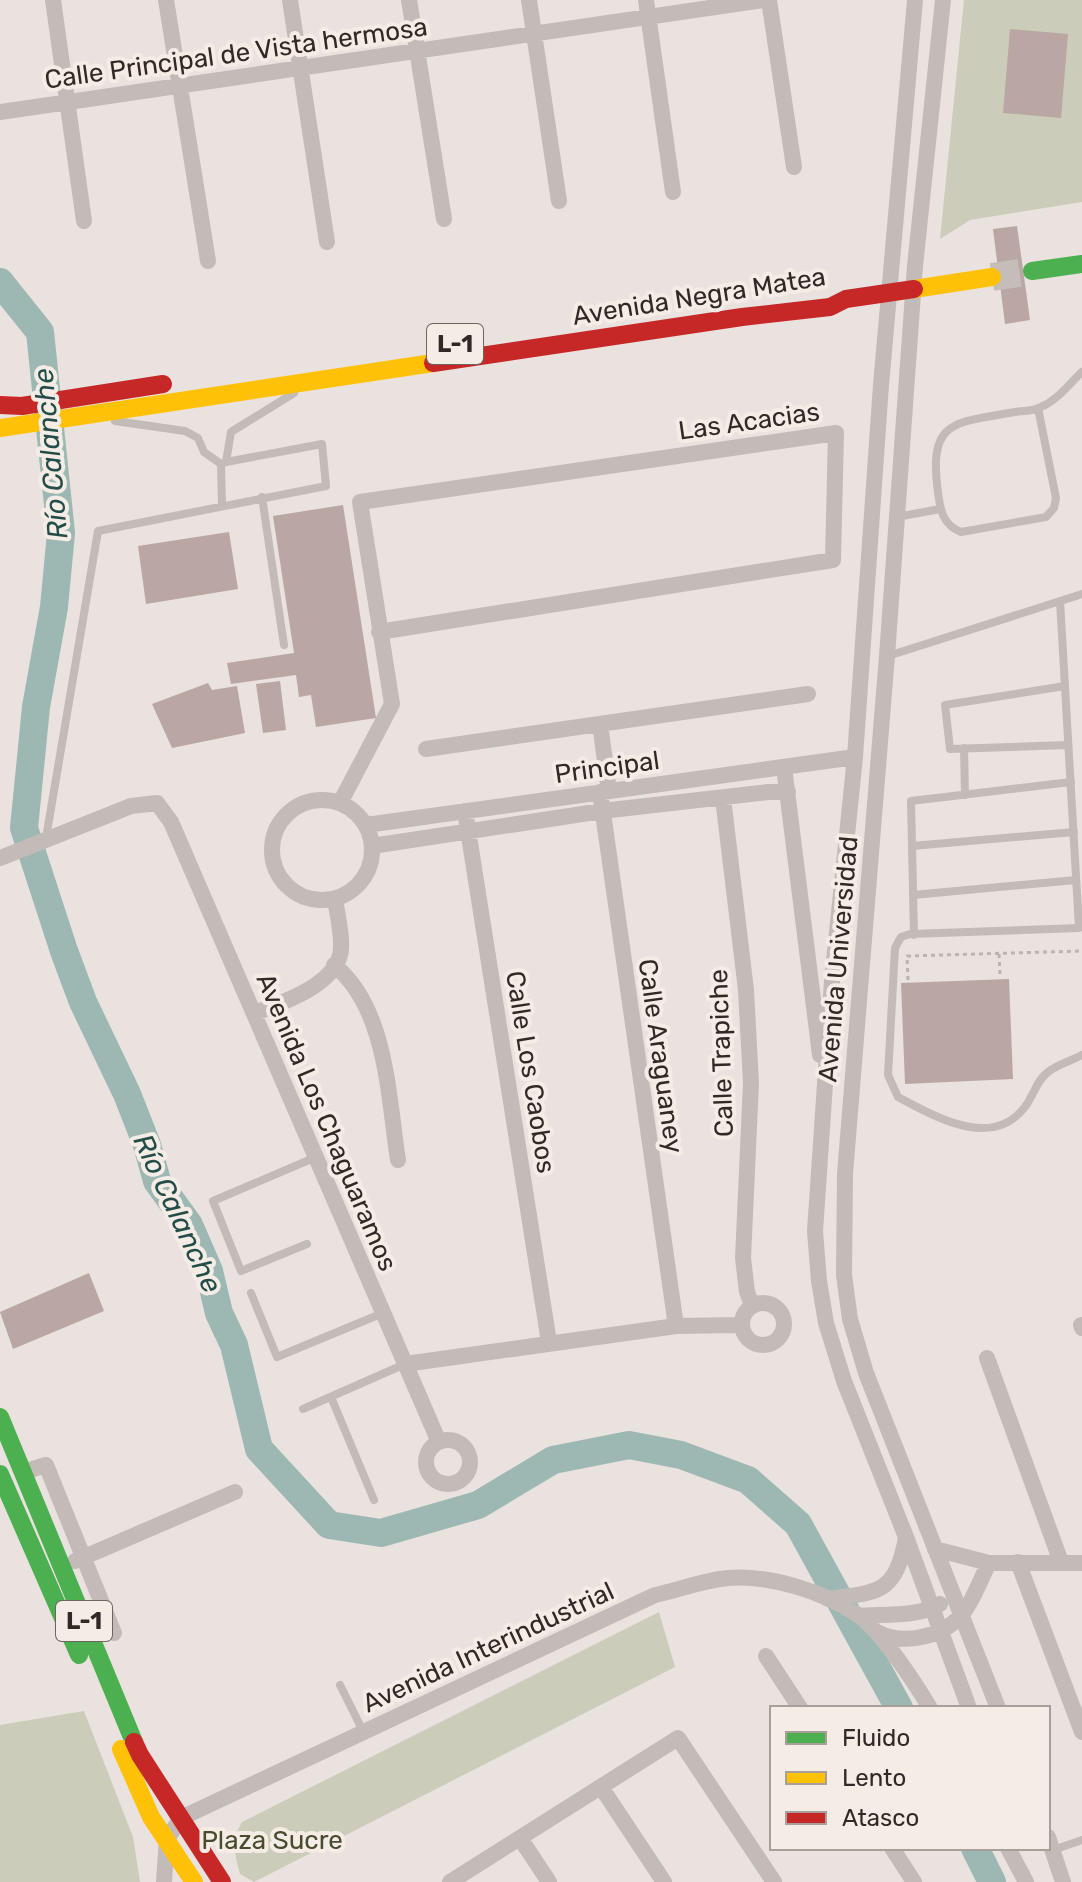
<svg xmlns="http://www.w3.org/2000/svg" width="1082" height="1882" font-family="Rubik,sans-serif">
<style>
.green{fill:#ccccba}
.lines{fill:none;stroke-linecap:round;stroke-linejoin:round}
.river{stroke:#9db8b3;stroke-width:28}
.building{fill:#baa6a3}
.highway-tunnel{stroke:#c4bdb9;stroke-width:28;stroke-dasharray:28 14;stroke-linecap:butt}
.path{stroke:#bbb4b1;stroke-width:3;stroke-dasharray:4 4;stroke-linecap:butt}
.lane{stroke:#c2bbb8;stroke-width:8}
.street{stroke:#c2bbb8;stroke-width:16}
.fast{stroke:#4caf50;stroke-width:18}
.slow{stroke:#ffc107;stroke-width:18}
.jam{stroke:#c62828;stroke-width:18}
.labels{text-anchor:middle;stroke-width:8;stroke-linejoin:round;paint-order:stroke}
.shield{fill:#f6ece6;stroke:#6d6460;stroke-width:2}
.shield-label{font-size:24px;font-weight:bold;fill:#322927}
.street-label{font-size:26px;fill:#322927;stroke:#f6ece6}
.park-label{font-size:26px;fill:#474c2e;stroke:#f6ece6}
.water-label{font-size:28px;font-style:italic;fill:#234d48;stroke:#f6ece6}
</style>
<rect width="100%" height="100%" fill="#e9e2de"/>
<path class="green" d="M964 0H1082V202L970 220 940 239Z
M659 1612 675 1667 254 1882 240 1874C234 1854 232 1840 242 1822Z
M84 1711 133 1837 140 1882H0V1725Z"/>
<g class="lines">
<path class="river" d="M0 282 40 332 61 533 54 607 36 707 24 828 64 951 83 1002 127 1094 147 1145 157 1181 189 1225 209 1271 219 1313 234 1345 259 1449 329 1525 381 1533 478 1505 553 1460 629 1445 681 1455 748 1480 798 1524 899 1708
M975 1848 992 1882"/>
</g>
<path class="building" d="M1010 29 1068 34 1061 118 1003 113Z
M1017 226 1030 320 1005 324 993 229Z
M343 505 376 718 316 727 311 695 299 697 296 675 231 684 227 663 294 653 273 516Z
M229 532 238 589 146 604 138 546Z
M280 681 286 730 263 733 256 684Z
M208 683 212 690 237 686 245 733 172 748 152 704Z
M1009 979 1013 1079 905 1084 901 983Z
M89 1273 104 1311 13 1349 0 1312Z"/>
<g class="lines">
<path class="highway-tunnel" d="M992 277 1032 271"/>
<path class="path" d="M999 954 1000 975
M908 980 907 956 1082 951"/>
<path class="lane" d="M1038 408 1056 498 1054 508 1046 517 961 532C943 525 940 510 938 492 928 419 954 423 1015 412 1022 411 1032 411 1039 408 1058 400 1068 385 1082 372
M115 421 185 431 198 438 204 452 221 464
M262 497 284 645
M222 504 221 464 226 462 231 432 294 393
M897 517 940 509
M1060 601 1079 928 910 934 901 937 895 948 888 1075 898 1097C934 1116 991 1150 1024 1108 1034 1096 1035 1082 1048 1072 1058 1064 1071 1061 1082 1055
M888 656 1082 594
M1065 686 945 705 950 749 1068 745
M964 748 965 795
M46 838 98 531 326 486 322 444 226 462
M912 846 1074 832
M913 895 1076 880
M914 935 911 801 1071 782
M307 1244 241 1271 213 1201 316 1157
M251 1293 277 1357 383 1313
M331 1397 374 1500
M303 1409 405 1364
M340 1685 363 1731
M1053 1850 1082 1840"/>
<path class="street" d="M53 0 84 221
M166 0 208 261
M290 0 327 242
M409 0 444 219
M529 0 559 201
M646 0 673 192
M769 0 794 167
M915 0 881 385 855 757 832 981 815 1231 819 1281 826 1323 844 1381 906 1537 969 1708
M943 0 915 266 887 656 845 1174 844 1275 850 1319 866 1373 998 1708
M0 112 764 0
M600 724 609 791
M426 749 808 694
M784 767 820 1055
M600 792 676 1326
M723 798 746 990 751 1083 743 1258 747 1292 752 1305
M272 850a50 50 0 1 1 100 0a50 50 0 1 1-100 0Z
M340 803 392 704 360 502 836 433 833 560 379 632
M465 811 549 1342
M366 825 855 757
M372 846 602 811 768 792H788
M0 858 131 806 157 803 171 822 439 1442
M334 965C387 1008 388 1096 398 1160
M255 1013C282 1003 332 986 340 955 344 942 337 913 335 899
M742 1324a21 21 0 1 1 42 0a21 21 0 1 1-42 0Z
M1081 1325 1082 1328
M987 1358 1061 1562
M405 1364 676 1326 741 1325
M426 1462a22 22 0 1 1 44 0a22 22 0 1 1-44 0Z
M23 1472 46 1465 114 1633
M935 1549 989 1563H1082
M75 1561 235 1492
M1018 1562 1082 1732
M828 1599C879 1592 895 1594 906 1538
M859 1616C883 1614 920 1617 940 1604
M877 1632C903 1646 944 1637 963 1613 974 1599 981 1578 989 1563
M766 1656 800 1708
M601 1787 664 1882
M1048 1837 1063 1882
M520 1838 549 1882
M892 1848 914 1882
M1008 1848 1026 1882
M164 1882 167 1839 181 1818 655 1595C679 1590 704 1580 728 1578 770 1575 823 1591 858 1615 882 1632 915 1683 930 1708
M450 1882 678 1738 774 1882"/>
<path class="fast" d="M1032 271 1082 264
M0 1417 134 1742
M0 1474 79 1655"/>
<path class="slow" d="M914 289 992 277
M0 428 433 363
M121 1749 151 1817 194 1882"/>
<path class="jam" d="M433 363 742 317 830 307 846 299 914 289
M0 405 22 406 163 384
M134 1742 140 1755 222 1882"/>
</g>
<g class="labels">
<g class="shield">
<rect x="427" y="324" width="56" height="40" rx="6"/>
<rect x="56" y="1601" width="56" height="40" rx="6"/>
</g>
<g class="shield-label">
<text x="455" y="352">L-1</text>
<text x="84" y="1629">L-1</text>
</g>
<g class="street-label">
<text transform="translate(236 53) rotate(-8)" y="9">Calle Principal de Vista hermosa</text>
<text transform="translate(699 296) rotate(-9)" y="9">Avenida Negra Matea</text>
<text transform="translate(749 421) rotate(-8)" y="9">Las Acacias</text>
<text transform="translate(607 767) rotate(-8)" y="9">Principal</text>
<text transform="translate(838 959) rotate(-85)" y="9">Avenida Universidad</text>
<text transform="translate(721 1053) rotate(-92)" y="9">Calle Trapiche</text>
<text transform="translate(661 1056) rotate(82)" y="9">Calle Araguaney</text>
<text transform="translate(531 1072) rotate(81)" y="9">Calle Los Caobos</text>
<text transform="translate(327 1122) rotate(67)" y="9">Avenida Los Chaguaramos</text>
<text transform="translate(488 1647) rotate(-25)" y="9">Avenida Interindustrial</text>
</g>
<g class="park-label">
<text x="272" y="1849">Plaza Sucre</text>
</g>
<g class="water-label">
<text transform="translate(50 454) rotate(-95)" y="10">Río Calanche</text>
<text transform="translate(178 1213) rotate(65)" y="10">Río Calanche</text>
</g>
</g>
<rect x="770" y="1706" width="280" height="144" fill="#f6ece6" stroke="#a89e9a" stroke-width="2"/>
<rect x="786" y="1732" width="40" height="12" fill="#4caf50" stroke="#a89e9a" stroke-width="2"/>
<text x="842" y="1746" font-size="24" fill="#322927">Fluido</text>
<rect x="786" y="1772" width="40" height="12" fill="#ffc107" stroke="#a89e9a" stroke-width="2"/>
<text x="842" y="1786" font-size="24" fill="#322927">Lento</text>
<rect x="786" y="1812" width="40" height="12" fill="#c62828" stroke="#a89e9a" stroke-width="2"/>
<text x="842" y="1826" font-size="24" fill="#322927">Atasco</text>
</svg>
